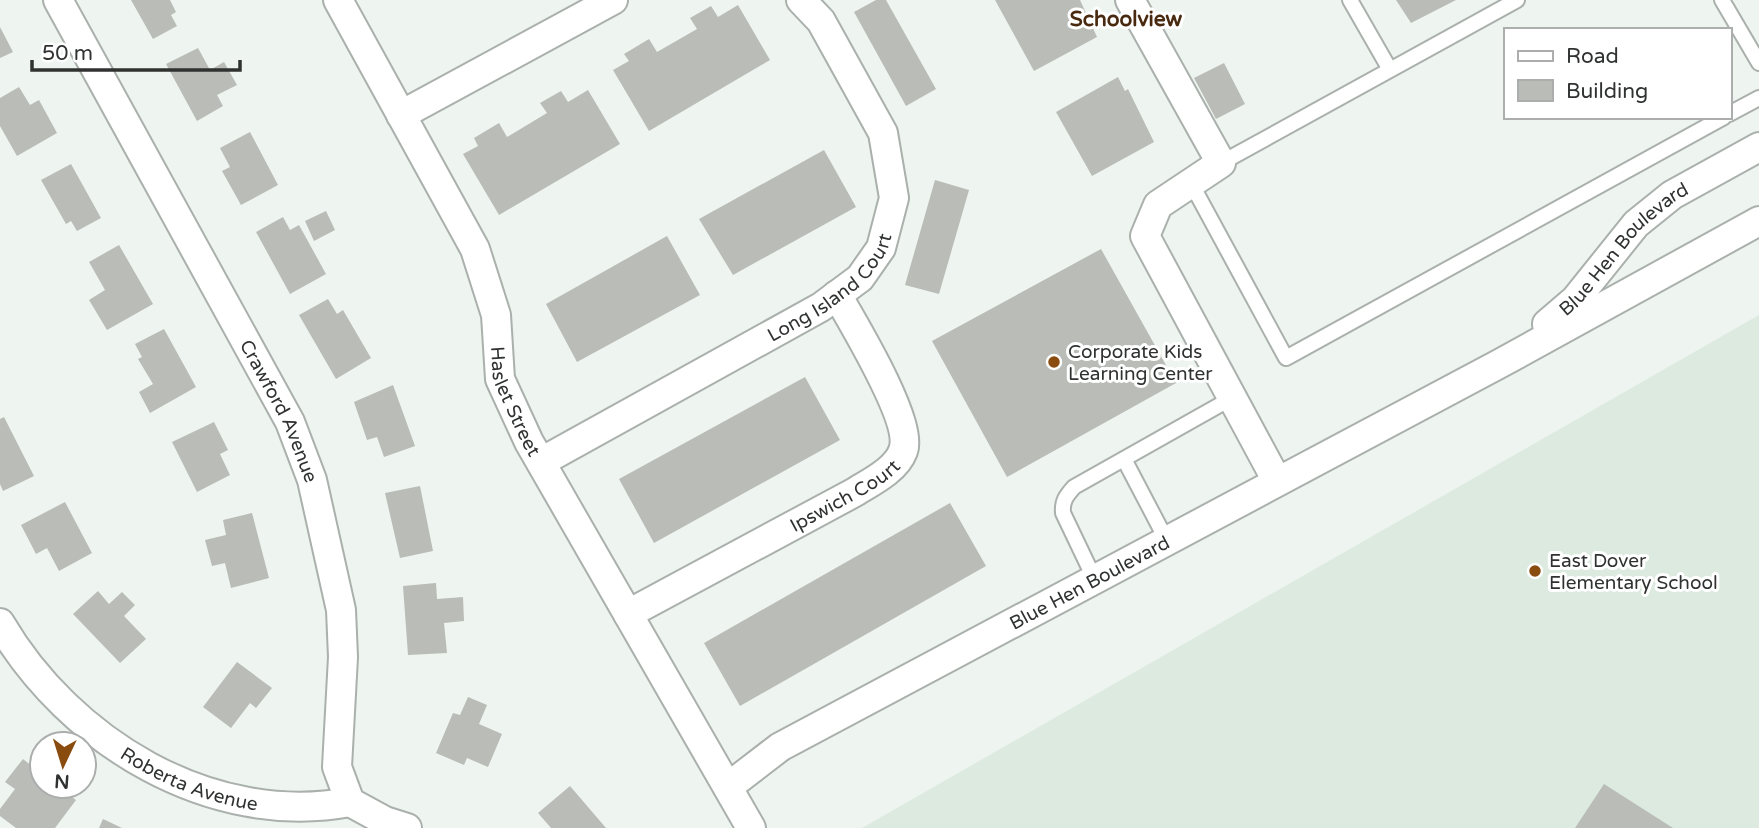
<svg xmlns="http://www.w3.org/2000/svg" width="1759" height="828" font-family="'Varela Round',sans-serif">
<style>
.built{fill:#ddeae0}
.building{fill:#b9bcb7}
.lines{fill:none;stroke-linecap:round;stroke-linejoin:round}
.lane-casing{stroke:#aab0ac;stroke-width:18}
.street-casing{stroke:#aab0ac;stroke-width:32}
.lane{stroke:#fff;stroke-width:14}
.street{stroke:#fff;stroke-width:28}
.poi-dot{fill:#894b0e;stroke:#fff;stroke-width:2.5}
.labels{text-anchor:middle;stroke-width:6;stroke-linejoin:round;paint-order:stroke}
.street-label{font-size:19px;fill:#303231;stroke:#fff}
.poi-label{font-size:19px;fill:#303231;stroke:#fff;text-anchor:start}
.neighbourhood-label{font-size:21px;font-weight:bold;fill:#492a10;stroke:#fff}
</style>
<rect width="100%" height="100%" fill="#eef4ef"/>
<path class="built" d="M1759 315V828H862Z"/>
<path class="building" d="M131 0H170L176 12 171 15 177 26 153 39Z
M876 0H886L936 89 906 106 854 12Z
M995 0H1080L1097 37 1034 71Z
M1396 0H1456L1411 23Z
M738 5 770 60 649 131 613 70 629 61 624 54 649 39 657 52 697 29 690 18 711 6 718 17Z
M0 27 13 52 0 58Z
M198 48 210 70 224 62 237 85 217 95 223 106 197 121 166 64Z
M1224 63 1245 104 1216 119 1194 78Z
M1118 77 1125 91 1128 89 1154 142 1092 176 1056 112Z
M19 87 30 105 39 100 57 133 17 156 0 126V98Z
M588 90 620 144 499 215 463 154 478 146 474 138 499 123 507 137 547 113 540 103 561 91 568 102Z
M250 132 278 185 241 205 222 171 230 167 220 148Z
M824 150 856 207 733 275 699 219Z
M71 164 101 218 77 231 71 221 66 224 41 180Z
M935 180 969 190 939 294 905 285Z
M326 211 335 230 314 241 305 221Z
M283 217 290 230 299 225 326 274 290 294 256 232Z
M667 236 700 295 577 362 546 304Z
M119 245 153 304 107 330 89 300 105 290 89 262Z
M1101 249 1176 383 1007 477 932 341Z
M328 299 337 314 343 310 371 358 336 379 299 315Z
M164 329 196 387 150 413 139 392 153 384 138 359 142 357 135 344Z
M805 377 840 440 654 543 619 479Z
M393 385 415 446 384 457 377 437 367 440 354 402Z
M4 417 34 476 3 491 0 484V419Z
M214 422 228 450 220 454 230 475 197 492 172 442Z
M420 486 433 551 400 558 385 493Z
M65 502 92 553 59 571 47 548 36 554 21 525Z
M950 503 986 566 740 706 704 643Z
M252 513 269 578 231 588 225 563 212 566 205 540 226 535 223 520Z
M436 583 437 599 463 597 464 621 444 623 447 653 408 655 403 586Z
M98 591 109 604 122 592 135 605 124 616 146 639 120 663 73 614Z
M237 662 272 688 256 708 250 703 231 728 203 707Z
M468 697 487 705 479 724 502 734 488 767 467 758 464 765 436 753 453 713 460 715Z
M23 759 42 774V786H58L76 800 55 828H16L0 816V809L15 789 5 782Z
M1604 784 1673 828H1575Z
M570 786 606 828H551L538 813Z
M103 819 122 828H99Z"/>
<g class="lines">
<defs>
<path id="lane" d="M1350 0 1389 68
M1722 0 1759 63
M1729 114 1759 98
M1221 163 1517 0
M1191 183 1286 358 1724 117
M1124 459 1167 541
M1095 580 1063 513C1062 501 1066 496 1074 487L1232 398"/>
<g id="street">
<path id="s1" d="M58 0 290 422 312 480 341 610 343 657 337 767 350 802 385 821 407 828"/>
<path id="s2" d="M338 0 475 249 496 315 500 379 529 442 751 828"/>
<path d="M1130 0 1221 163 1158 205 1145 236 1277 481"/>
<path d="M401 115 613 0"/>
<path id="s3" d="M1547 324 1575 300 1636 224 1672 195 1759 147"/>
<path id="s4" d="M541 462 821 307 860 278 881 248 894 198 883 133 821 21 801 0"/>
<path id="s5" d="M628 614 855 492C871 482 896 470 903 451 914 423 853 323 837 295"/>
<path id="s6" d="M0 623C69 741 210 828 350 802"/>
<path id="s7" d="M728 787 780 747 1499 364 1759 221"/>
</g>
</defs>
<use href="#lane" class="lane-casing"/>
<use href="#street" class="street-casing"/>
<use href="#lane" class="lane"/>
<use href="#street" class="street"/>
</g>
<g class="poi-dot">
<circle cx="1054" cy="362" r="7"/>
<circle cx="1535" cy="571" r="7"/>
</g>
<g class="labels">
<g class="street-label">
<text dy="7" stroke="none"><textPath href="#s3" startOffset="108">Blue Hen Boulevard</textPath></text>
<text dy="7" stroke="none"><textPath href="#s4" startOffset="340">Long Island Court</textPath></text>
<text dy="7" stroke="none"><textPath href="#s2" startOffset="443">Haslet Street</textPath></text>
<text dy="7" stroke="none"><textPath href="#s1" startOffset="467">Crawford Avenue</textPath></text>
<text dy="7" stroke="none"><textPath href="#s5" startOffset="247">Ipswich Court</textPath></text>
<text dy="7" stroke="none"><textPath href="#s7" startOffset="416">Blue Hen Boulevard</textPath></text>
<text dy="7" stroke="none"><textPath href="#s6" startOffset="252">Roberta Avenue</textPath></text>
</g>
<g class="poi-label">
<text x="1068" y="358">Corporate Kids<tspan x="1068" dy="22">Learning Center</tspan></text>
<text x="1549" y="567">East Dover<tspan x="1549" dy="22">Elementary School</tspan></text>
</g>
<g class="neighbourhood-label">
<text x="1126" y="26">Schoolview</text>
</g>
</g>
<rect x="1504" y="28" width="228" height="91" fill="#ffffff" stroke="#acadad" stroke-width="2"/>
<rect x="1518" y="51" width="35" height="10" fill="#ffffff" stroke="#acadad" stroke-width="2"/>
<text x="1566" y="63" font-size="21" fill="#303231">Road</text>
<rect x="1518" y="80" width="35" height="21" fill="#b9bcb7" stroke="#acadad" stroke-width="2"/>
<text x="1566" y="98" font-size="21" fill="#303231">Building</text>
<g transform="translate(63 765) rotate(184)"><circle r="33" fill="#ffffff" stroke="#acadad" stroke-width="2"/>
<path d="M0-5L12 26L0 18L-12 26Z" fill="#894b0e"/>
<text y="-10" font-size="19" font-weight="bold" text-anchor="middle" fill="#303231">N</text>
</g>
<path d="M32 60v10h208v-10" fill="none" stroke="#303231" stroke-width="3.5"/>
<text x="42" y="60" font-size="21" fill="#303231" stroke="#ffffff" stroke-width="5" paint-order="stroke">50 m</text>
</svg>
